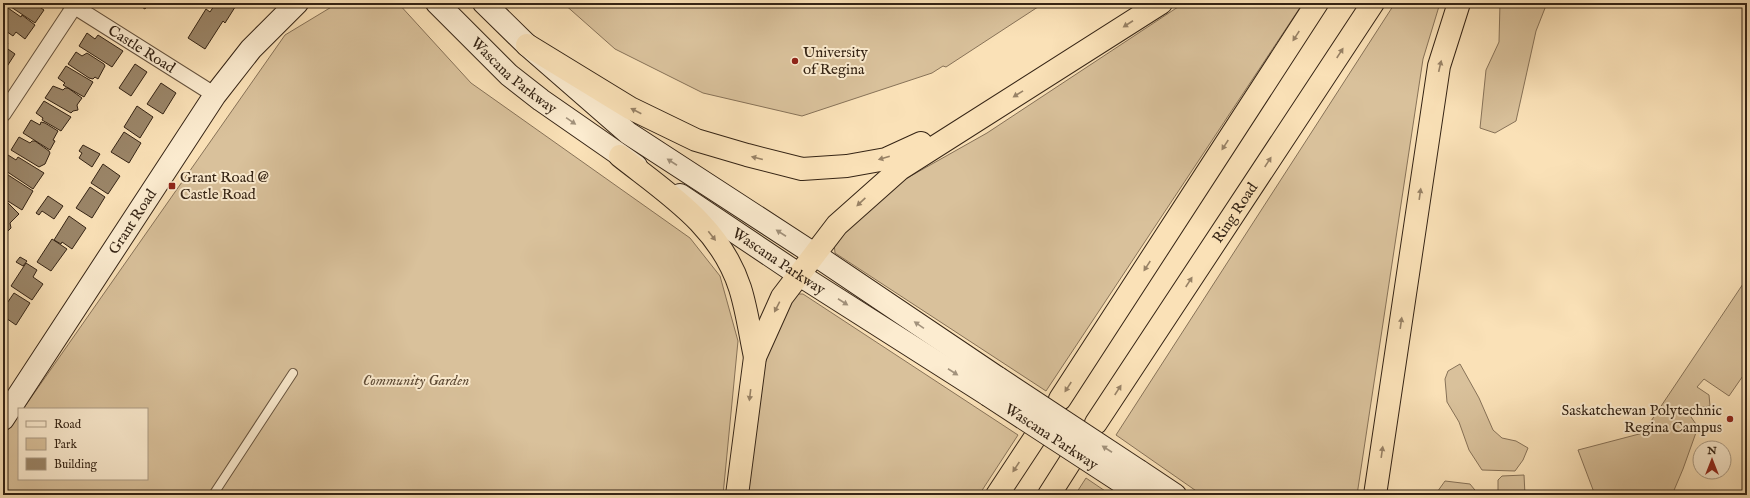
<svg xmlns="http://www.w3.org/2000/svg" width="1750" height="498" font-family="'IM FELL English',serif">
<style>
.green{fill:#d9c19b;stroke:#877258}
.building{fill:#9b8669;stroke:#352415}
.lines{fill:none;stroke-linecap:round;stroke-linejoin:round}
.lane-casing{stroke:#66533e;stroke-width:10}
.street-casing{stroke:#66533e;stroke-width:17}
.secondary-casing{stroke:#352415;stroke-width:24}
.highway-casing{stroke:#352415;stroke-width:24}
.lane{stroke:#fcecd0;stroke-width:8}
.street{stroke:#fcecd0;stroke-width:15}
.secondary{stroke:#fcecd0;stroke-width:22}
.highway{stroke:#fae1b7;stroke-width:22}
.secondary-bridge-casing{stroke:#352415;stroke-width:24;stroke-linecap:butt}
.secondary-bridge{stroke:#fcecd0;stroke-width:22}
.oneway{fill:#988266}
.oneway2{fill:#a2927c}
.poi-dot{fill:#8f2418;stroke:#fcecd0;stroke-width:1.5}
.labels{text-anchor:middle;stroke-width:4;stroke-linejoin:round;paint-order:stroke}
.street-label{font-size:15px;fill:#352415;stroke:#fcecd0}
.poi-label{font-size:15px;fill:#352415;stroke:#fcecd0;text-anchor:start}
.park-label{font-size:15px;font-style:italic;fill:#5e4b36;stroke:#fcecd0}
</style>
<rect width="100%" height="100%" fill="#fae1b7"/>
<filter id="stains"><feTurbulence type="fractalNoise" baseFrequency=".005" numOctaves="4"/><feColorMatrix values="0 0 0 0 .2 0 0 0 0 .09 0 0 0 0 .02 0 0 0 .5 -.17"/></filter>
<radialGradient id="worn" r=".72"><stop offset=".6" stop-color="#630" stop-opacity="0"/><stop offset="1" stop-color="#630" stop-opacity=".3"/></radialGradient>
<path class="green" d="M338 3H398L471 83 690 238 720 276 738 341 723 495H3V437L19 414V479H147V409H23L285 35Z
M563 3H1044L946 67 943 66 932 73 802 116 703 93 615 49Z
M1184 3H1303L1046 391 835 253 834 243 884 191 987 133Z
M1395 3H1440L1423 59 1357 495H1202L1116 435Z
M1500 3H1547L1536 31 1516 121 1495 133 1480 128 1486 70 1499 42Z
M1747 278V370L1729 396 1704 379 1697 387 1709 395 1710 406 1696 408 1691 417 1698 427 1683 469 1672 495H1595L1578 450 1643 433Z
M793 294H803L1018 435 979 495H744L762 363Z
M1460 364 1479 398 1493 430 1502 438 1516 441 1528 448 1523 460 1515 471 1482 470 1469 450 1459 422 1447 402 1445 379 1448 371Z
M1524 475 1525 495H1498V480L1502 476Z
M1086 478 1111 495H1075Z
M1445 481 1470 484 1479 495H1435Z"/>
<path class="building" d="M5 3H36L35 4 44 10 35 23Z
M135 3H149L145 9Z
M216 3H242L240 6 237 4 225 23 223 21 205 49 188 38 206 9 210 12Z
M8 8 21 17 22 15 35 25 25 39 16 32 13 36 3 29V14Z
M87 33 95 39 98 35 123 51 112 67 79 46Z
M3 38 8 43 5 47 15 54 6 68 3 66Z
M76 52 82 56 87 53 104 64 105 66 98 79 95 77 93 79 89 78 68 64Z
M135 64 147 72 131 96 119 88Z
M66 66 93 82 84 97 63 85 65 83 58 78Z
M161 83 176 93 163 114 147 104Z
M53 86 63 90 65 88H68L82 98 77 105 78 110 73 111 71 113 45 98Z
M44 101 71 117 61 131 42 120 43 118 36 113Z
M137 106 153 117 140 138 124 127Z
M31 120 40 125 41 122 45 123 58 131 53 140 55 141 50 150 23 133Z
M124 132 141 143 129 163 111 152Z
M19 137 30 143 32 141H35L49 151 50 153 45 164 39 167 11 150Z
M83 145 100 154 92 167 79 158 82 153 79 151Z
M8 155 16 160 18 157 44 173 33 189 3 169V163Z
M103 164 120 176 108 194 91 183Z
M5 173 33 191 22 210 3 198V175Z
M90 187 105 197 92 218 76 208Z
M48 196 63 206 54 219 42 211 39 215 36 213Z
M6 201 19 214 10 223 11 228 7 232H3V204Z
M69 216 86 228 72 249 62 242 61 244 54 240Z
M52 239 67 249 51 271 37 262Z
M20 257 27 261 23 266 16 262Z
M26 263 37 270 33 277 43 284 32 300 11 286Z
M14 293 30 303 16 325 3 316V309Z"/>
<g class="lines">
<defs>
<path id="lane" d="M213 495 293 373"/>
<g id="street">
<path id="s1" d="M69 3 215 95"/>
<path d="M3 114 74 7"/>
</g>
<g id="secondary">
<path id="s2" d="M437 3 509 75 541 100 636 166"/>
<path d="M484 3 527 45 628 133 814 254 998 378"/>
<path id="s3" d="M680 195 798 274 988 395"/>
<path id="s4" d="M3 419 215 95 251 49 297 3"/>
<path d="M1139 471 1175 495"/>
<path d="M1129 487 1140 495"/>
</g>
<g id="highway">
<path d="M527 45 630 108 696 140 747 155 802 169 847 166 886 159 921 143"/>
<path d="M620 156C668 194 720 226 740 288 747 310 750 334 755 357"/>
<path d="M1060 399 1317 3"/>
<path id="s5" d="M1096 423 1373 3"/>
<path d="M737 495 755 357 782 297 837 225 900 169 1161 3"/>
<path d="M997 495 1034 439"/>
<path d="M1049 495 1070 462"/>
<path d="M1375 495 1439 66 1459 3"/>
</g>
</defs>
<use href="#lane" class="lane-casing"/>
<use href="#street" class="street-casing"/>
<use href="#secondary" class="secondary-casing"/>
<use href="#highway" class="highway-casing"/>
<use href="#lane" class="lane"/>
<use href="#street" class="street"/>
<use href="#secondary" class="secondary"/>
<use href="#highway" class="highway"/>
<defs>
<g id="secondary-bridge">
<path d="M998 378 1139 471"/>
<path id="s6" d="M988 395 1129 487"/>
</g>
</defs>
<use href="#secondary-bridge" class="secondary-bridge-casing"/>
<use href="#secondary-bridge" class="secondary-bridge"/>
</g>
<defs><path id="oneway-solid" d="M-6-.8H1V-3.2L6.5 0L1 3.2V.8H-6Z"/></defs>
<g class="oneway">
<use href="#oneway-solid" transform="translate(1128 24) rotate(147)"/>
<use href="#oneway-solid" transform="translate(1296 36) rotate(123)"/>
<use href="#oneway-solid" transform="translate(1340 53) rotate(-57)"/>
<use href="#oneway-solid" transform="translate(1440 66) rotate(-77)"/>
<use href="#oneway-solid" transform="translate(1018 94) rotate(148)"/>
<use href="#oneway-solid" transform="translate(636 111) rotate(-153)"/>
<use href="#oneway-solid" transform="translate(1225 145) rotate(123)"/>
<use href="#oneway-solid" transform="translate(757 158) rotate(-166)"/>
<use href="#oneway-solid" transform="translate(884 158) rotate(164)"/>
<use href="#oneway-solid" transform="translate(1268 162) rotate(-57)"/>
<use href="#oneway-solid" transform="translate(1420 194) rotate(-82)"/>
<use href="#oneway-solid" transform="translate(861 202) rotate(137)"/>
<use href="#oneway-solid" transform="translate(712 236) rotate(52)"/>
<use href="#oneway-solid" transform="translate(1147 266) rotate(123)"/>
<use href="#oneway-solid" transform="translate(1189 282) rotate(-57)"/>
<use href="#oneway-solid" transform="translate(777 307) rotate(117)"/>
<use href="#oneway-solid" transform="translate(1401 323) rotate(-82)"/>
<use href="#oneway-solid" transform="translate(1068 387) rotate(123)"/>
<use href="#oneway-solid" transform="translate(1118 390) rotate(-57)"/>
<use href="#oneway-solid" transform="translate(750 395) rotate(97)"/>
<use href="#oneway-solid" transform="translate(1382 452) rotate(-82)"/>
<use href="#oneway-solid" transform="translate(1016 467) rotate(124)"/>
</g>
<g class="oneway2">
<use href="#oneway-solid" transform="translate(571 121) rotate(35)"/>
<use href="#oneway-solid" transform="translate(672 162) rotate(-147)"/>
<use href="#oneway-solid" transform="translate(781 233) rotate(-147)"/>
<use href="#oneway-solid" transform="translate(843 302) rotate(33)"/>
<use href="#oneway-solid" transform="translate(919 325) rotate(-146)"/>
<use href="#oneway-solid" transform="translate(953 372) rotate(33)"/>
<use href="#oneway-solid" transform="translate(1107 449) rotate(-147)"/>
</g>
<g class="poi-dot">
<circle cx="795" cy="61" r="4"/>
<rect x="168" y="182" width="8" height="8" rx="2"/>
<circle cx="1730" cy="419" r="4"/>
</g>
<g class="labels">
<g class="street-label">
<text dy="5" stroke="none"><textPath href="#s1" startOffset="86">Castle Road</textPath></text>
<text dy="5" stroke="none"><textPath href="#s2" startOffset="106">Wascana Parkway</textPath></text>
<text dy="5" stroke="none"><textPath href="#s5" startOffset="252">Ring Road</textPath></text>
<text dy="5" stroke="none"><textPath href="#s4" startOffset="236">Grant Road</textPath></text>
<text dy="5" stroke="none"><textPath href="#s3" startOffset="119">Wascana Parkway</textPath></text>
<text dy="5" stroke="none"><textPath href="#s6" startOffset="76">Wascana Parkway</textPath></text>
</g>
<g class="poi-label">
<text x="803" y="57">University<tspan x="803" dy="17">of Regina</tspan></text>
<text x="180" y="182">Grant Road @<tspan x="180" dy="17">Castle Road</tspan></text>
<text x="1722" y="415" text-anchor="end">Saskatchewan Polytechnic<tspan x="1722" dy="17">Regina Campus</tspan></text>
</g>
<g class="park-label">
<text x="416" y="385">Community Garden</text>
</g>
</g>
<rect width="1750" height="498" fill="none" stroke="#fae1b7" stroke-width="16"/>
<rect x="4" y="4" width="1742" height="490" fill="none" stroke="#352415" stroke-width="2"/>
<rect x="8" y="8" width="1734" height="482" fill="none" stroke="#352415"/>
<rect x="18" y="408" width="130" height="72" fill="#fcecd0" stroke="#ac9c85"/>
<rect x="26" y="421" width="20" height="6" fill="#fcecd0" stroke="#ac9c85"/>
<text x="54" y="428" font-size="12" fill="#352415">Road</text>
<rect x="26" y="438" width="20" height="12" fill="#d9c19b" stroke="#ac9c85"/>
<text x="54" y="448" font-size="12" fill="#352415">Park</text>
<rect x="26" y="458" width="20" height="12" fill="#9b8669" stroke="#ac9c85"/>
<text x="54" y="468" font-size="12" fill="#352415">Building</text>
<g transform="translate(1712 460)"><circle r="19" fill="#fcecd0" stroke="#ac9c85"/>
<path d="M0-3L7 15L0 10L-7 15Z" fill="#8f2418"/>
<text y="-6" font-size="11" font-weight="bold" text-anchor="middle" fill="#352415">N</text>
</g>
<rect width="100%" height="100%" filter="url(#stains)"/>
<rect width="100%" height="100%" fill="url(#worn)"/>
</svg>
